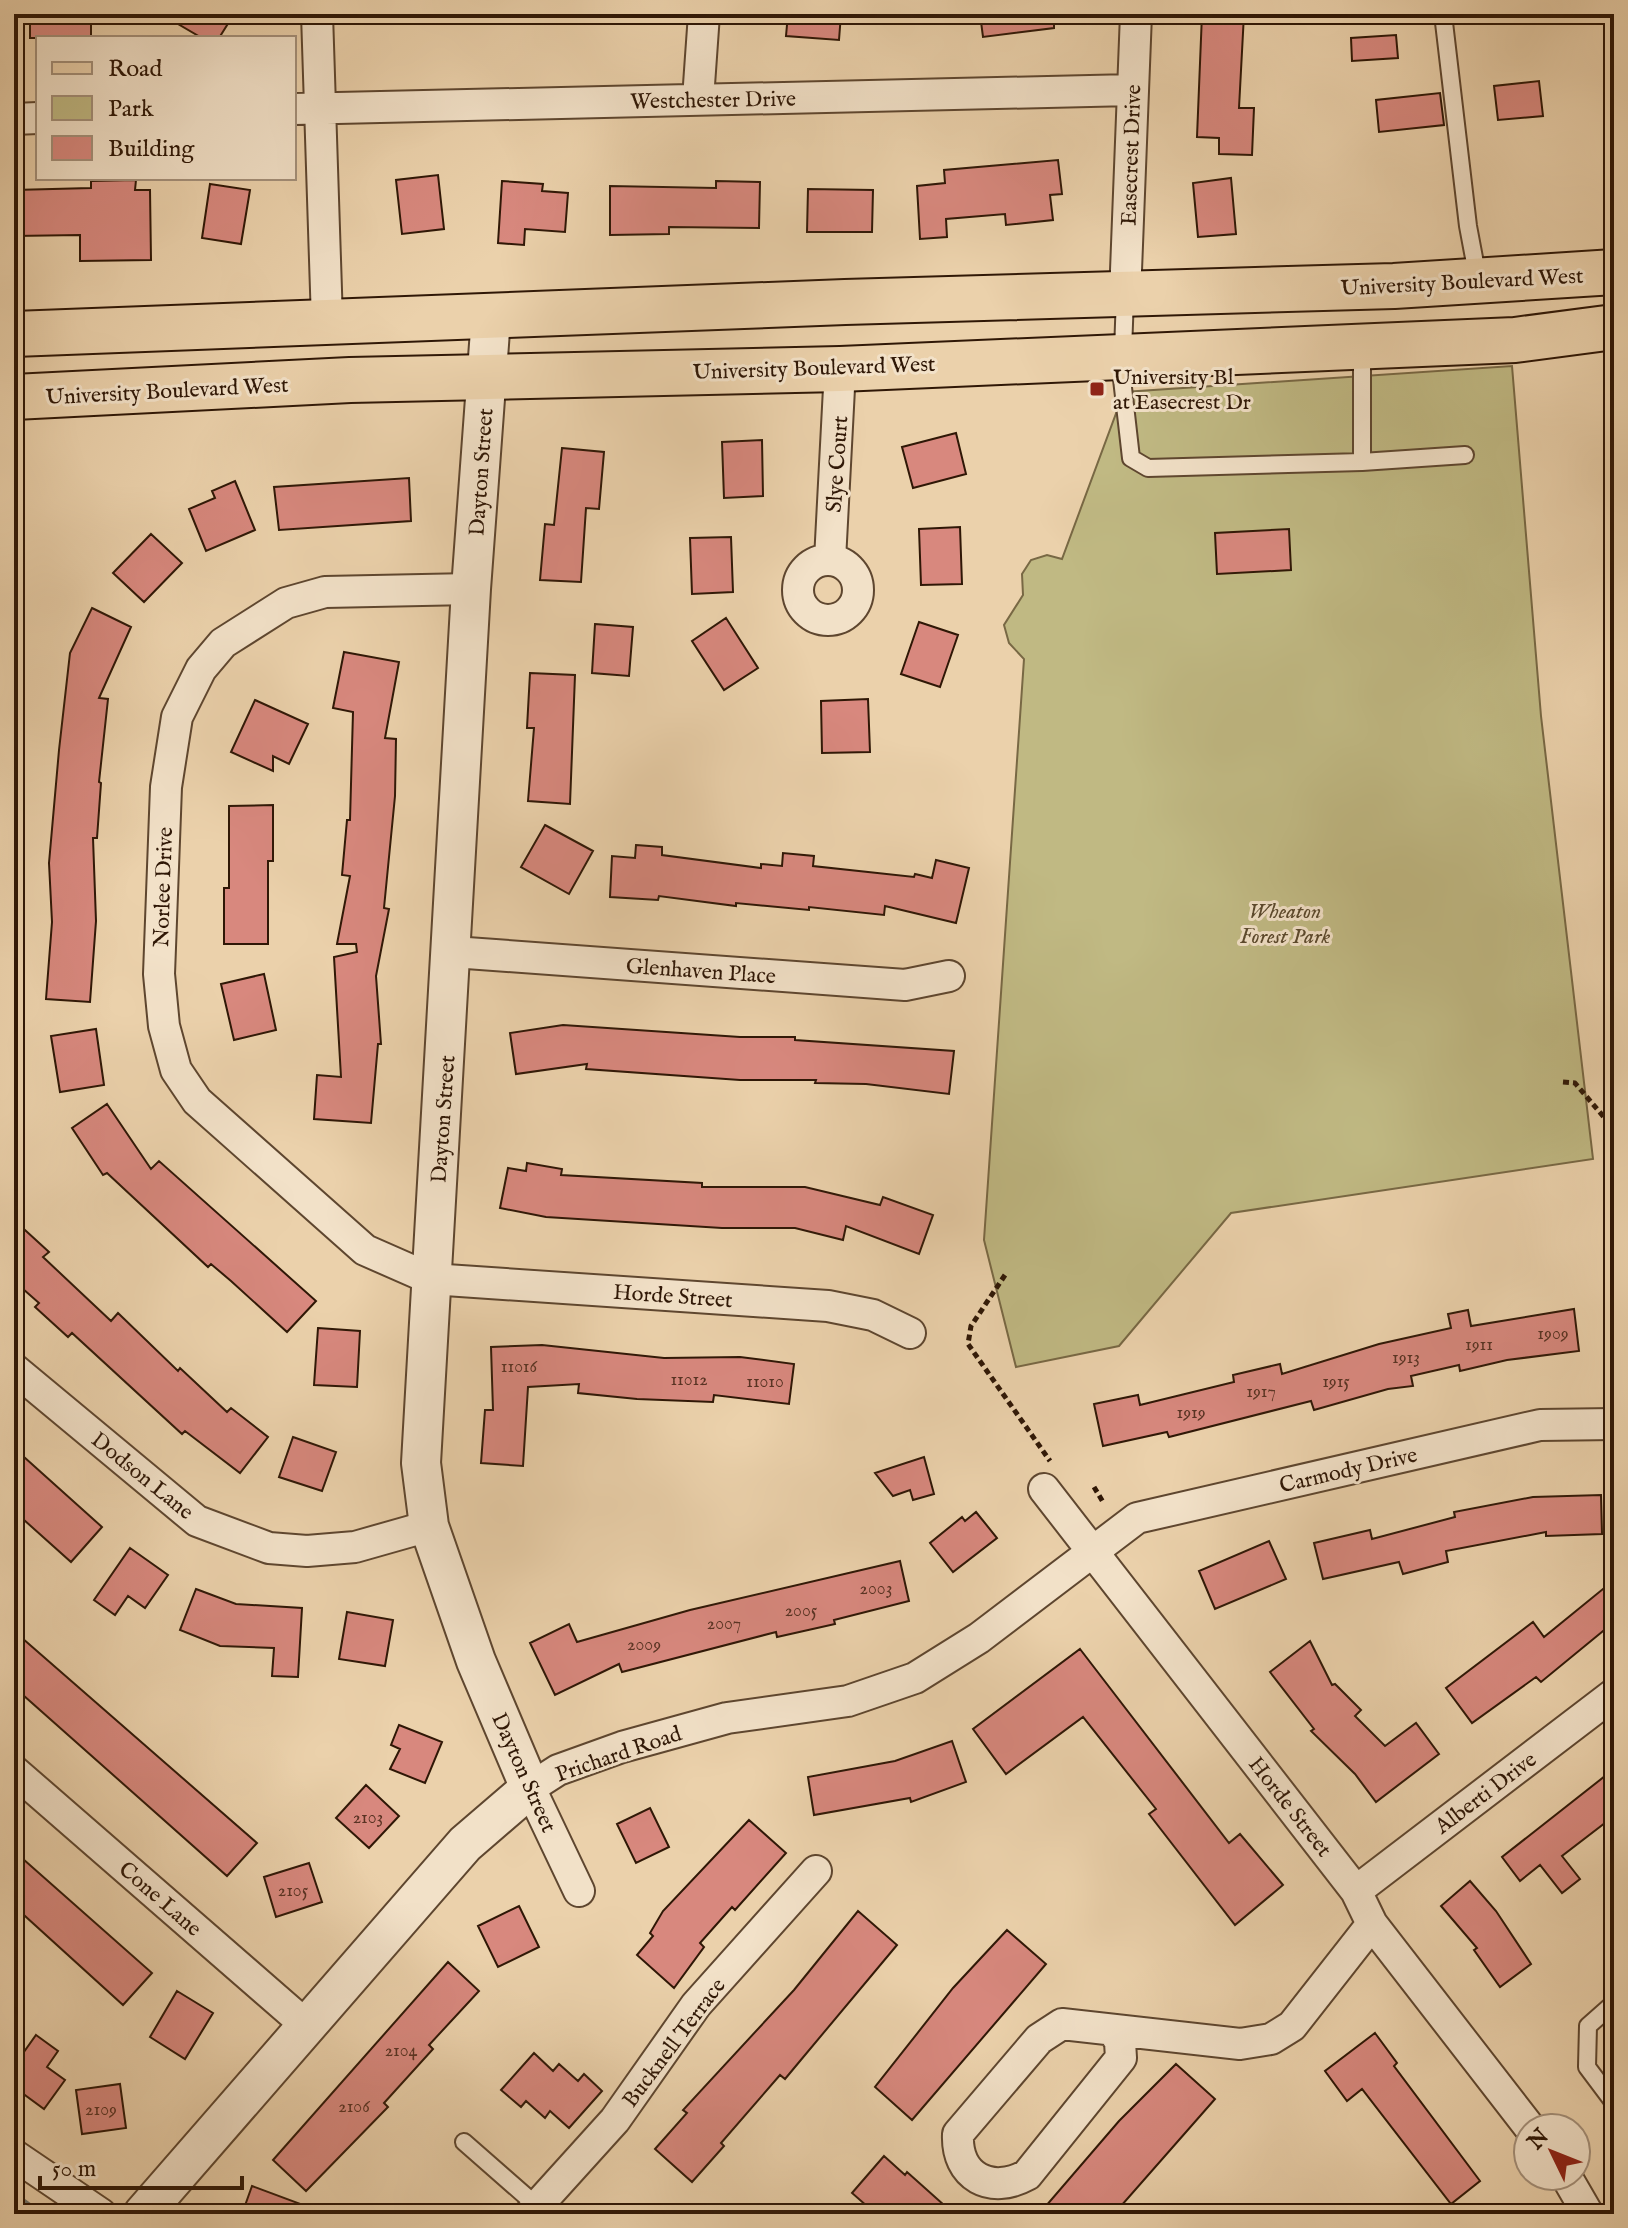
<svg xmlns="http://www.w3.org/2000/svg" width="1628" height="2228" font-family="'IM FELL English',serif">
<style>
.green{fill:#c0b983;stroke:#786844;stroke-width:2}
.lines{fill:none;stroke-linecap:round;stroke-linejoin:round}
.stream{stroke:#70756e;stroke-width:8}
.building{fill:#d8887e;stroke:#2f1706;stroke-width:2}
.service-casing{stroke:#5e462f;stroke-width:20}
.minor-casing{stroke:#5e462f;stroke-width:34}
.tertiary-casing{stroke:#5e462f;stroke-width:42}
.primary-casing{stroke:#2f1706;stroke-width:48}
.path{stroke:#2f1706;stroke-width:5;stroke-dasharray:6 4;stroke-linecap:butt}
.service{stroke:#f2e1c8;stroke-width:16}
.minor{stroke:#f2e1c8;stroke-width:30}
.tertiary{stroke:#f2e1c8;stroke-width:38}
.primary{stroke:#ebd1ab;stroke-width:44}
.poi-dot{fill:#8f2418;stroke:#f2e1c8;stroke-width:3}
.labels{text-anchor:middle;stroke-width:6;stroke-linejoin:round;paint-order:stroke}
.number-label{font-size:18px;fill:#593324}
.street-label{font-size:22px;fill:#2f1706;stroke:#f2e1c8}
.poi-label{font-size:22px;fill:#2f1706;stroke:#f2e1c8;text-anchor:start}
.park-label{font-size:22px;font-style:italic;fill:#5a482c;stroke:#f2e1c8}
</style>
<rect width="100%" height="100%" fill="#ebd1ab"/>
<filter id="stains"><feTurbulence type="fractalNoise" baseFrequency=".0025" numOctaves="4"/><feColorMatrix values="0 0 0 0 .2 0 0 0 0 .09 0 0 0 0 .02 0 0 0 .5 -.17"/></filter>
<radialGradient id="worn" r=".72"><stop offset=".6" stop-color="#630" stop-opacity="0"/><stop offset="1" stop-color="#630" stop-opacity=".3"/></radialGradient>
<path class="green" d="M1512 366 1541 716 1593 1159 1231 1213 1119 1346 1016 1367 984 1240 1024 659 1009 643 1004 625 1023 595 1022 574 1031 560 1047 555 1062 559 1124 392Z"/>
<g class="lines">
<path class="stream" d="M14 2196 39 2214"/>
</g>
<path class="building" d="M30 14H91V38H30Z
M161 14H234L219 38H202Z
M788 14H841L839 40 786 36Z
M980 14H1054V28L983 37Z
M1202 14H1244L1239 108H1254L1252 155 1219 154V138L1197 137Z
M1396 35 1398 58 1352 61 1351 38Z
M1539 81 1543 116 1498 120 1494 86Z
M1440 93 1444 125 1379 132 1376 100Z
M1058 160 1062 194 1050 195 1053 220 1006 225 1005 214 946 219 947 237 920 239 917 186 945 183 944 170Z
M438 175 444 229 402 234 396 180Z
M1231 178 1236 234 1198 237 1193 183Z
M136 180 135 190H150L151 260 80 261V235L14 236V190L91 188V181Z
M502 181 543 184 542 191 568 193 565 232 525 229 524 245 498 243Z
M716 181 760 182 759 228 669 227V234L610 235V186L716 188Z
M210 184 250 190 241 244 202 238Z
M808 189 873 190 872 232H807Z
M956 433 966 474 913 488 902 447Z
M762 440 763 496 724 498 722 442Z
M562 448 604 452 599 509 586 508 581 582 540 580 545 524 554 525Z
M409 478 411 521 279 530 274 487Z
M235 481 255 530 206 551 189 509 215 498 212 491Z
M960 527 962 584 921 585 919 529Z
M1289 529 1291 570 1217 574 1215 533Z
M151 534 182 563 144 602 113 573Z
M731 537 733 592 692 594 690 538Z
M92 608 131 627 99 698 108 699 99 782 101 783 97 838H93L96 921 90 1002 46 999 52 922 49 863 59 750 70 653Z
M726 618 758 668 724 690 692 641Z
M919 622 958 635 940 687 901 674Z
M595 624 633 627 629 676 592 673Z
M344 652 399 662 385 738 396 739 395 796 384 908 389 909 376 976 381 1044H378L371 1123 314 1119 317 1075 341 1077 334 957 357 952 356 944H337L350 876 342 875 347 820H350L353 712 333 708Z
M530 673 575 675 570 804 528 801 534 728H527Z
M868 699 870 752 822 753 821 701Z
M255 700 308 724 289 764 273 756V771L231 752Z
M273 805V861H268V944H224V888H229V806Z
M545 825 593 851 569 894 521 867Z
M636 845 662 847V855L761 868V864L782 866 783 853 814 856 813 866 914 877 915 874 932 878 936 860 969 868 956 923 885 906 884 915 809 907V910L736 903V906L659 896 658 900 610 897 612 856 635 858Z
M264 974 276 1030 234 1040 221 984Z
M563 1025 740 1037H795V1040L954 1051 949 1094 866 1084 815 1083 816 1080H740L586 1069 587 1064 516 1074 510 1033Z
M96 1029 104 1085 60 1092 51 1036Z
M107 1104 151 1169 159 1161 316 1301 287 1332 231 1281 211 1264 208 1267 107 1173 103 1175 72 1128Z
M527 1163 562 1169 561 1175 702 1183V1187H805L880 1205 883 1197 933 1215 919 1254 846 1226 843 1240 795 1228H722L546 1217 500 1208 508 1168 526 1171Z
M14 1220 49 1252 43 1257 111 1321 118 1313 178 1371 180 1368 227 1412 231 1408 268 1437 240 1473 185 1431 182 1434 72 1333 68 1337 35 1307 39 1303 14 1281Z
M1574 1309 1579 1351 1507 1360 1460 1371 1459 1365 1411 1376 1413 1386 1388 1389 1314 1410 1311 1401 1169 1437 1167 1432 1103 1446 1094 1404 1138 1395 1140 1405 1234 1382 1233 1375 1280 1364 1282 1374 1379 1344 1451 1328 1448 1314 1468 1310 1471 1326Z
M318 1328 360 1331 357 1387 314 1385Z
M542 1345 664 1358 740 1357 794 1364 789 1404 714 1395 713 1402 637 1399 578 1393 579 1384 528 1387 523 1466 481 1463 485 1410H493L491 1347Z
M293 1437 336 1452 322 1491 279 1477Z
M14 1448 102 1527 71 1562 14 1511Z
M924 1457 934 1494 913 1500 910 1490 893 1496 875 1473Z
M1601 1495 1602 1534 1546 1536V1532L1446 1551 1448 1562 1403 1574 1399 1562 1323 1579 1314 1543 1370 1530 1372 1539 1455 1517 1454 1512 1533 1497Z
M976 1512 997 1538 953 1572 930 1543 962 1517 965 1521Z
M1269 1541 1286 1579 1215 1609 1199 1571Z
M130 1548 168 1575 145 1608 128 1596 115 1615 94 1600Z
M900 1561 909 1601 834 1620 835 1624 777 1637 776 1632 622 1672 619 1664 555 1695 530 1643 569 1624 577 1642 690 1610Z
M1614 1580V1622L1541 1682 1536 1677 1472 1723 1446 1688 1533 1622 1544 1637Z
M196 1589 236 1604 302 1608 298 1677 272 1676 274 1648 220 1646 180 1630Z
M347 1612 393 1620 385 1666 339 1659Z
M14 1631 257 1843 227 1876 14 1687Z
M1310 1641 1332 1685 1335 1684 1361 1710 1355 1716 1385 1746 1416 1723 1439 1754 1376 1802 1355 1774 1311 1731 1314 1729 1270 1672Z
M1080 1649 1229 1843 1240 1834 1283 1885 1235 1925 1149 1814 1156 1809 1083 1717 1006 1774 973 1729Z
M399 1725 442 1742 425 1783 390 1769 400 1749 391 1745Z
M952 1741 966 1782 911 1802 910 1798 814 1815 808 1777 895 1761Z
M1605 1776 1614 1787V1816L1562 1856 1580 1879 1562 1893 1540 1865 1520 1881 1502 1857Z
M366 1785 399 1816 369 1848 336 1818Z
M650 1808 669 1847 636 1863 617 1824Z
M749 1820 786 1853 735 1910 732 1907 700 1943 704 1947 674 1988 637 1955 653 1936 650 1933 663 1911Z
M14 1851 152 1973 123 2005 14 1906Z
M309 1863 322 1902 276 1917 264 1877Z
M1470 1881 1496 1911 1531 1964 1500 1987 1474 1950 1477 1948 1441 1906Z
M519 1906 539 1947 498 1967 478 1926Z
M858 1911 897 1945 800 2061 785 2079 780 2075 721 2143 724 2146 692 2182 655 2149 687 2113 683 2110 794 1990Z
M1007 1930 1046 1964 912 2120 875 2087 953 1988Z
M448 1962 479 1991 429 2045 433 2049 384 2103 388 2107 306 2191 273 2160Z
M177 1991 213 2013 185 2059 150 2037Z
M1375 2033 1397 2063 1394 2066 1480 2181 1451 2204 1362 2089 1347 2101 1325 2071Z
M36 2035 58 2051 47 2067 65 2080 44 2109 14 2087V2066Z
M534 2053 553 2071 559 2064 578 2081 584 2074 602 2091 569 2128 550 2111 545 2118 526 2101 521 2107 501 2090Z
M1176 2064 1215 2099 1114 2214H1039L1119 2121Z
M120 2084 126 2128 82 2134 76 2090Z
M884 2156 905 2175 907 2172 954 2214H876L852 2193Z
M252 2186 322 2212 321 2214H242Z"/>
<g class="lines">
<defs>
<path id="service" d="M1443 14 1468 226 1478 279
M1125 296 1122 379 1131 458 1148 468 1362 462V347
M1362 462 1465 455
M1614 2003 1588 2026 1587 2067 1614 2103
M464 2142 537 2206"/>
<path id="minor" d="M317 14 327 321
M698 99 704 14
M294 109 1132 90
M14 119 38 118
M1125 296 1136 14
M830 560 840 369
M798 590a30 30 0 1 1 60 0a30 30 0 1 1-60 0Z
M471 589 325 592 286 603 223 643 201 669 177 717 166 787 159 974 164 1026 176 1070 197 1101 365 1250 431 1279 828 1306 873 1315 910 1333
M453 952 905 985 949 976
M14 1369 197 1521 269 1548 307 1551 355 1547 429 1526
M1044 1489 1356 1891 1372 1924 1530 2128
M14 1771 307 2026
M579 1891 530 1788 558 1770 622 1747 727 1718 848 1701 915 1678 979 1638 1137 1518 1540 1425 1614 1424
M1356 1891 1614 1694
M1113 2030 1120 2042 1121 2058 1027 2175C991 2195 956 2177 958 2134L1039 2039 1062 2024 1240 2044 1271 2039 1292 2026 1372 1924
M14 2155 101 2214
M1566 2176 1588 2214
M530 2214 615 2120 696 2005 816 1871"/>
<path id="tertiary" d="M143 2214 465 1844 530 1788 476 1661 429 1526 421 1463 471 589 491 317"/>
<path id="primary" d="M14 334 845 302 1394 286 1614 272
M14 397 350 380 840 369 1515 340 1614 327"/>
</defs>
<use href="#service" class="service-casing"/>
<use href="#minor" class="minor-casing"/>
<use href="#tertiary" class="tertiary-casing"/>
<use href="#primary" class="primary-casing"/>
<path class="path" d="M1563 1082 1575 1083 1614 1129
M1005 1275 971 1326 968 1344 1050 1461
M1094 1487 1103 1502"/>
<use href="#service" class="service"/>
<use href="#minor" class="minor"/>
<use href="#tertiary" class="tertiary"/>
<use href="#primary" class="primary"/>
</g>
<rect class="poi-dot" x="1089" y="381" width="16" height="16" rx="4"/>
<g class="labels">
<g class="number-label">
<text x="1553" y="1339">1909</text>
<text x="1479" y="1350">1911</text>
<text x="1406" y="1363">1913</text>
<text x="519" y="1372">11016</text>
<text x="689" y="1385">11012</text>
<text x="765" y="1387">11010</text>
<text x="1336" y="1387">1915</text>
<text x="1261" y="1397">1917</text>
<text x="1191" y="1418">1919</text>
<text x="876" y="1594">2003</text>
<text x="801" y="1616">2005</text>
<text x="724" y="1629">2007</text>
<text x="644" y="1650">2009</text>
<text x="368" y="1823">2103</text>
<text x="293" y="1896">2105</text>
<text x="401" y="2056">2104</text>
<text x="354" y="2112">2106</text>
<text x="101" y="2115">2109</text>
</g>
<g class="street-label">
<text transform="translate(713 99) rotate(-1)" y="8">Westchester Drive</text>
<text transform="translate(1130 155) rotate(-88)" y="8">Easecrest Drive</text>
<text transform="translate(1462 281) rotate(-3)" y="8">University Boulevard West</text>
<text transform="translate(814 367) rotate(-2)" y="8">University Boulevard West</text>
<text transform="translate(167 390) rotate(-3)" y="8">University Boulevard West</text>
<text transform="translate(836 464) rotate(-86)" y="8">Slye Court</text>
<text transform="translate(480 472) rotate(-86)" y="8">Dayton Street</text>
<text transform="translate(162 887) rotate(-88)" y="8">Norlee Drive</text>
<text transform="translate(701 970) rotate(4)" y="8">Glenhaven Place</text>
<text transform="translate(442 1119) rotate(-86)" y="8">Dayton Street</text>
<text transform="translate(673 1295) rotate(4)" y="8">Horde Street</text>
<text transform="translate(1348 1469) rotate(-13)" y="8">Carmody Drive</text>
<text transform="translate(143 1475) rotate(39)" y="8">Dodson Lane</text>
<text transform="translate(618 1753) rotate(-19)" y="8">Prichard Road</text>
<text transform="translate(525 1772) rotate(66)" y="8">Dayton Street</text>
<text transform="translate(1485 1792) rotate(-37)" y="8">Alberti Drive</text>
<text transform="translate(1291 1806) rotate(52)" y="8">Horde Street</text>
<text transform="translate(161 1898) rotate(41)" y="8">Cone Lane</text>
<text transform="translate(673 2042) rotate(-53)" y="8">Bucknell Terrace</text>
</g>
<g class="poi-label">
<text x="1113" y="384">University Bl<tspan x="1113" dy="25">at Easecrest Dr</tspan></text>
</g>
<g class="park-label">
<text x="1285" y="918">Wheaton<tspan x="1285" dy="25">Forest Park</tspan></text>
</g>
</g>
<rect width="1628" height="2228" fill="none" stroke="#ebd1ab" stroke-width="48"/>
<rect x="16" y="16" width="1596" height="2196" fill="none" stroke="#2f1706" stroke-width="4"/>
<rect x="24" y="24" width="1580" height="2180" fill="none" stroke="#2f1706" stroke-width="2"/>
<rect x="36" y="36" width="260" height="144" fill="#f2e1c8" stroke="#a4907a" stroke-width="2"/>
<rect x="52" y="62" width="40" height="12" fill="#ebd1ab" stroke="#a4907a" stroke-width="2"/>
<text x="108" y="76" font-size="24" fill="#2f1706">Road</text>
<rect x="52" y="96" width="40" height="24" fill="#c0b983" stroke="#a4907a" stroke-width="2"/>
<text x="108" y="116" font-size="24" fill="#2f1706">Park</text>
<rect x="52" y="136" width="40" height="24" fill="#d8887e" stroke="#a4907a" stroke-width="2"/>
<text x="108" y="156" font-size="24" fill="#2f1706">Building</text>
<g transform="translate(1552 2152) rotate(313)"><circle r="38" fill="#f2e1c8" stroke="#a4907a" stroke-width="2"/>
<path d="M0-6L14 30L0 20L-14 30Z" fill="#8f2418"/>
<text y="-12" font-size="22" font-weight="bold" text-anchor="middle" fill="#2f1706">N</text>
</g>
<path d="M40 2176v12h202v-12" fill="none" stroke="#2f1706" stroke-width="4"/>
<text x="52" y="2176" font-size="24" fill="#2f1706" stroke="#f2e1c8" stroke-width="6" paint-order="stroke">50 m</text>
<rect width="100%" height="100%" filter="url(#stains)"/>
<rect width="100%" height="100%" fill="url(#worn)"/>
</svg>
